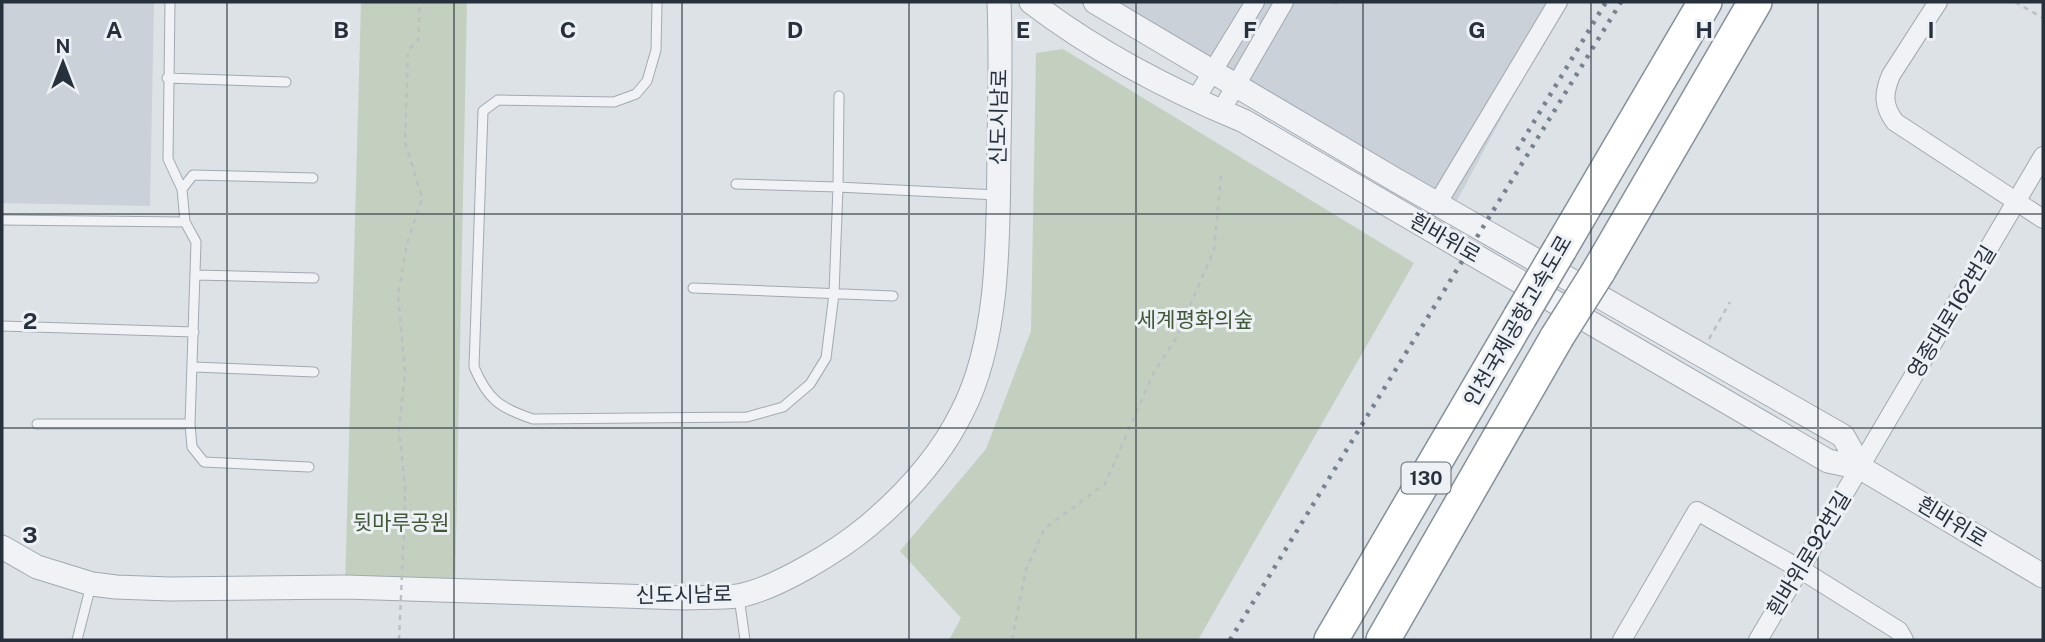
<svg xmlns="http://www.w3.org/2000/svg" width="2045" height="642" font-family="'Public Sans','Noto Sans KR',sans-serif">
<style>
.built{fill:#cbd1d9}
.green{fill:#c4d0bf}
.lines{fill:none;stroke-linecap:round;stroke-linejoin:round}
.service-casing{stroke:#a3a9b1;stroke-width:11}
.minor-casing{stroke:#a3a9b1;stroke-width:20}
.tertiary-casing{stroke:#a3a9b1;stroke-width:25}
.motorway-casing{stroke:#85909d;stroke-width:36}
.path{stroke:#bcc0c5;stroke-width:2.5;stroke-dasharray:5 5;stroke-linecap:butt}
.service{stroke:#f0f2f5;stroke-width:9}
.minor{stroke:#f0f2f5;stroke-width:18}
.tertiary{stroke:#f0f2f5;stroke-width:23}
.motorway{stroke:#fff;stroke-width:33}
.rail{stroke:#778290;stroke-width:4.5;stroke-dasharray:3.5 7;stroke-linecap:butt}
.motorway-bridge-casing{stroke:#85909d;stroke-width:36;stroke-linecap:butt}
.path-bridge{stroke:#bcc0c5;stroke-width:2.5;stroke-dasharray:5 5;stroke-linecap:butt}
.motorway-bridge{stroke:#fff;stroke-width:33}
.grid{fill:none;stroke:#27313d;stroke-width:2;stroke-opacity:0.55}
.labels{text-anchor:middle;stroke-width:6;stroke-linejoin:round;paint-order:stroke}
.shield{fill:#edf0f4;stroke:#626a74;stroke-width:2}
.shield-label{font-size:19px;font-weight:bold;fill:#27313d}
.street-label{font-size:21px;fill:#27313d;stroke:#edf0f4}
.park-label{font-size:21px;fill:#3e5835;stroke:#edf0f4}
.grid-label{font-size:23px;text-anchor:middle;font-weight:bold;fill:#27313d;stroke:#edf0f4;stroke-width:6;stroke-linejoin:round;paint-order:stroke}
</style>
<rect width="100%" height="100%" fill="#dde2e7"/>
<path class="built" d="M2 2H154L150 206 2 203Z
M1078 2H1564L1447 219Z"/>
<path class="green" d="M361 2H467L455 592 345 587Z
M1063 49 1414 263 1198 640H949L961 618 900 551 986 449 1031 331 1036 53Z"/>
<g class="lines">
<defs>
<path id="service" d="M170 2 168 159 182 189 185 222 196 242 190 424 192 447 204 462 309 467
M657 2 656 50 647 81 636 94 614 102 498 100 483 111 474 367C488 400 500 408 533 419L747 417 783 407 810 384 826 358 834 294 838 187 736 184
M167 78 286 82
M839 96 838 187 997 195
M182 189 193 175 313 178
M2 220 185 222
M197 275 314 278
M693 288 893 296
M2 326 194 332
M194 367 314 372
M37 424H190
M739 597 745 640
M77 640 91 585"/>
<path id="minor" d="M1938 2 1891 75C1883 94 1883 106 1895 122L2043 219
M1195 100 1255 2
M1221 111 1284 2
M1437 204 1558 2
M1622 640 1697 511 1800 569 1899 631 1904 640
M1758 640 2043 156"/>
<path id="tertiary" d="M1031 2C1095 51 1170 90 1244 121L1828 461 1861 468 2043 576
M1095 2 1394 179 1843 436 1861 468
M2 547 37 567 92 584 116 587 170 589 345 587 684 598C702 597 721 598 738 596 776 589 838 551 868 526 906 494 940 457 962 412 1001 337 998 228 999 145 1000 97 1001 50 999 2"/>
<path id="motorway" d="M1560 249 1705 2
M1598 272 1755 2
M1331 640 1520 317
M1383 640 1557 337"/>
</defs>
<use href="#service" class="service-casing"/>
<use href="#minor" class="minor-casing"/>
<use href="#tertiary" class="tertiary-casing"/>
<use href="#motorway" class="motorway-casing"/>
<path class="path" d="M1333 2 1337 4
M2015 2 2043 18
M1709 339 1730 302
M404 531 405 487 399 430 405 373 398 295 407 244 422 198 405 142 408 50 418 41 420 2
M1012 640 1026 570 1044 529 1105 484 1153 374 1176 338 1214 250 1221 175"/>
<use href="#service" class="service"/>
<use href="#minor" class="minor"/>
<use href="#tertiary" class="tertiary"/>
<use href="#motorway" class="motorway"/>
<path class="rail" d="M1517 150 1606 2
M1230 640 1621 2"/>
<defs>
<path id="motorway-bridge" d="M1520 317 1560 249
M1557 337 1598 272"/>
</defs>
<use href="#motorway-bridge" class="motorway-bridge-casing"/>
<path class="path-bridge" d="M399 640 404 531"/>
<use href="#motorway-bridge" class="motorway-bridge"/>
</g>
<path class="grid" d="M227 2V640M454 2V640M682 2V640M909 2V640M1136 2V640M1363 2V640M1591 2V640M1818 2V640M2 214H2043M2 428H2043"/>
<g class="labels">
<rect class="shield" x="1401.5" y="462.5" width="49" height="31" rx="5"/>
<g class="shield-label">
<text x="1426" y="485">130</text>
</g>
<g class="street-label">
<text transform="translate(999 117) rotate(-89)" y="7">신도시남로</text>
<text transform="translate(1445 238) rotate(30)" y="7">흰바위로</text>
<text transform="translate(1952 312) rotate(-59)" y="7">영종대로162번길</text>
<text transform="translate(1518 321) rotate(-60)" y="7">인천국제공항고속도로</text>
<text transform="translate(1952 522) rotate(31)" y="7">흰바위로</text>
<text transform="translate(1809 554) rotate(-59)" y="7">흰바위로92번길</text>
<text transform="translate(684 595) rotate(-1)" y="7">신도시남로</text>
</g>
<g class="park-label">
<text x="1195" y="327">세계평화의숲</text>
<text x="401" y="530">뒷마루공원</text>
</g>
</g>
<g class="grid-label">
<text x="114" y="38">A</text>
<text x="341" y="38">B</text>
<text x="568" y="38">C</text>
<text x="795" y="38">D</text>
<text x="1023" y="38">E</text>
<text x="1250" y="38">F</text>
<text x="1477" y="38">G</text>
<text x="1704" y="38">H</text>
<text x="1931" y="38">I</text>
<text x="30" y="329">2</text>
<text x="30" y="543">3</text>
</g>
<rect width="2045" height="642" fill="none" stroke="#27313d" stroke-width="7"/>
<g transform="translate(63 63)" stroke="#edf0f4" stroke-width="5" paint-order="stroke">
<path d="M0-5L12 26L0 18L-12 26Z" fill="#27313d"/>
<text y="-10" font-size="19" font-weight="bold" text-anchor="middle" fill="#27313d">N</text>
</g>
</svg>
